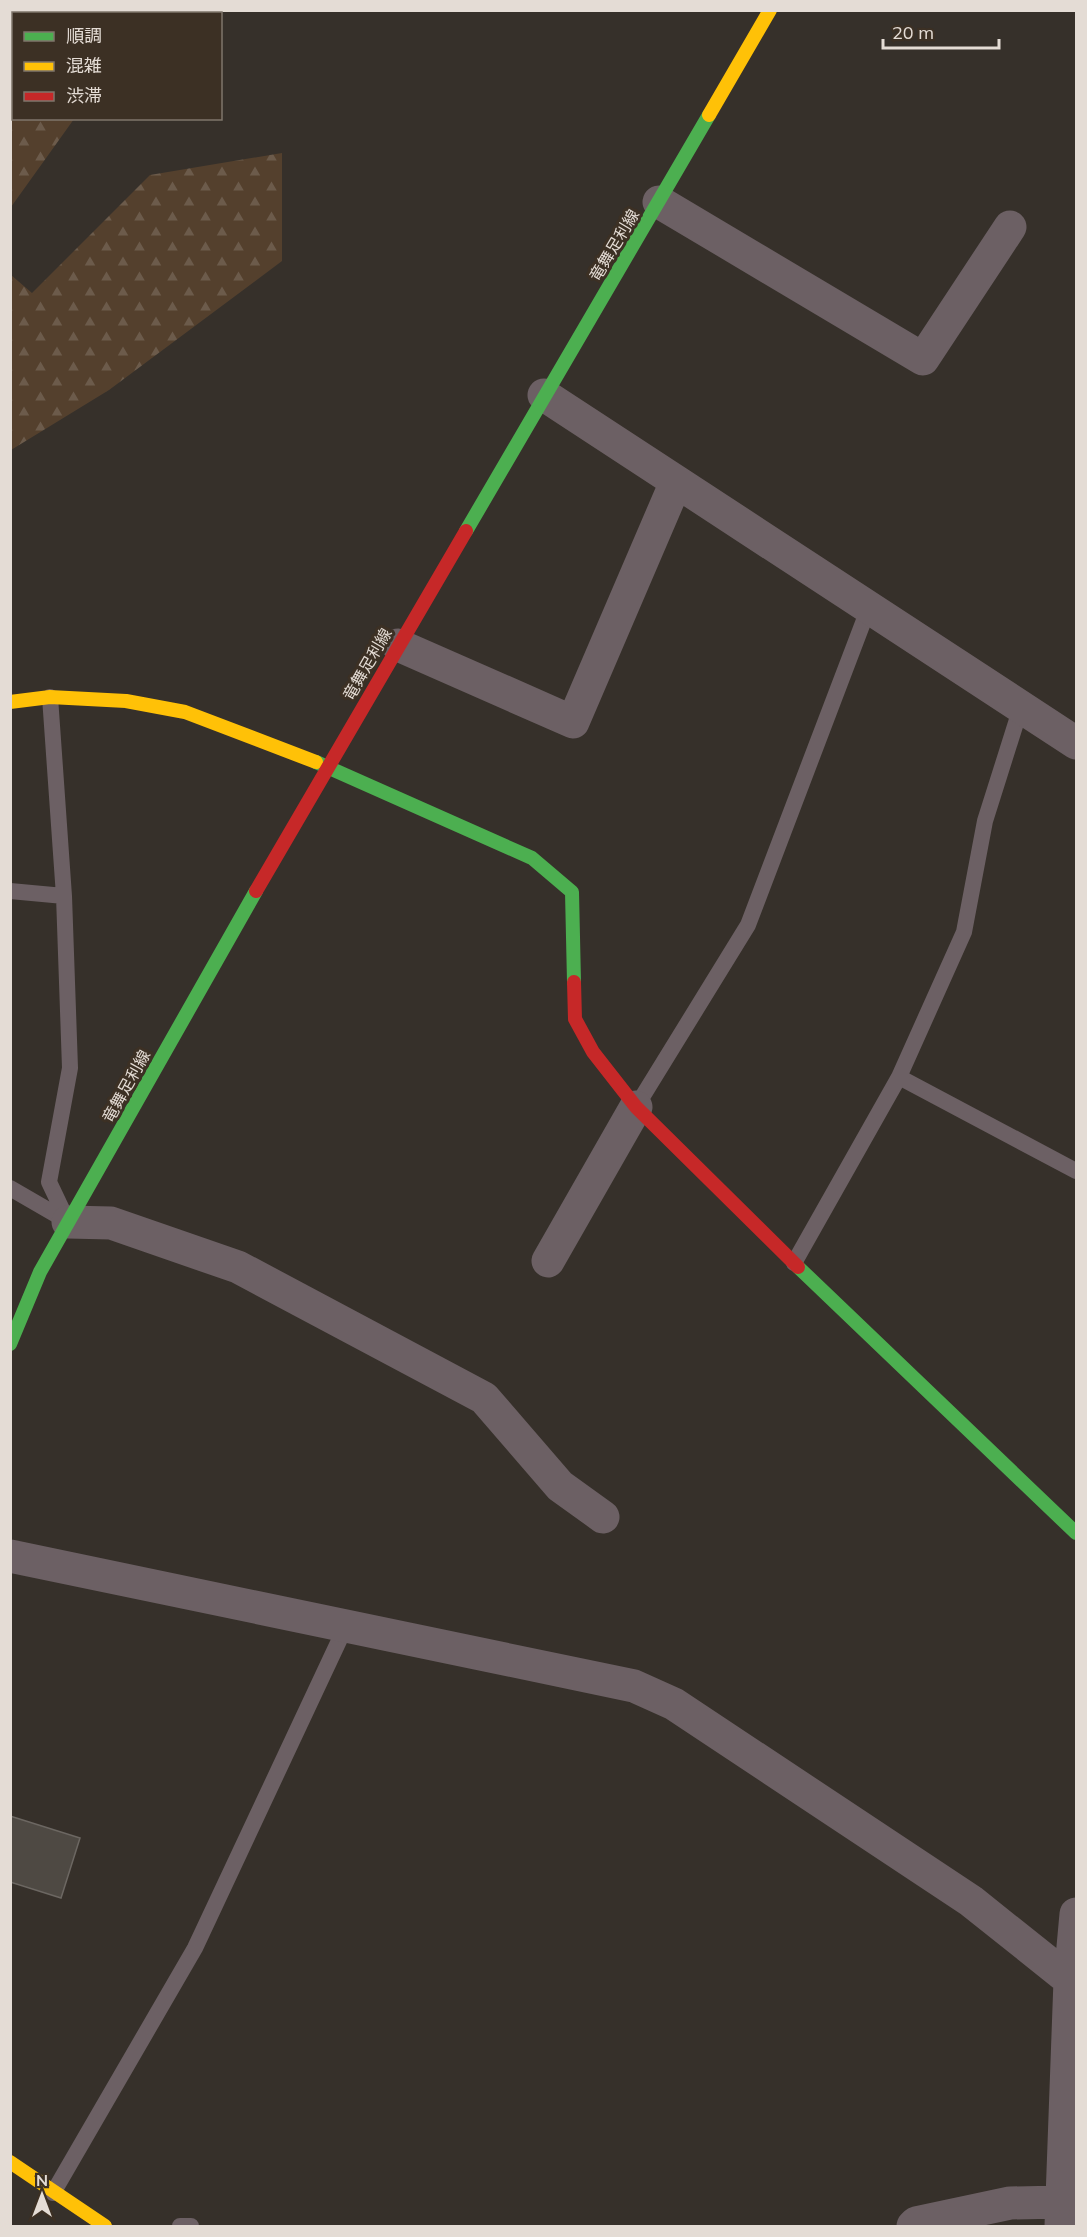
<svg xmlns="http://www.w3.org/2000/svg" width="1087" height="2237" font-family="Mulish,'Noto Sans JP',sans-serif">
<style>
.forest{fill:url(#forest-firs)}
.building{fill:#4e4943;stroke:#6c6762;stroke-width:1.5}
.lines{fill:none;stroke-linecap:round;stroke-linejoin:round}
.lane{stroke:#6c6064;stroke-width:16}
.street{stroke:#6c6064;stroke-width:33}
.fast{stroke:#4caf50;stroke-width:14}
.slow{stroke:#ffc107;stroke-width:14}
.jam{stroke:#c62828;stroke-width:14}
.labels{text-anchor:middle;stroke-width:6;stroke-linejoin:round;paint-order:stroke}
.street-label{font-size:16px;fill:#e4dcd5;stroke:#3c3024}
</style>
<defs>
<pattern id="forest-firs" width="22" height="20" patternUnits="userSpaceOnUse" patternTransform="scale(1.5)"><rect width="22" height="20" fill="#54402d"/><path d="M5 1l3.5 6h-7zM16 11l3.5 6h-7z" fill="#6c5b4b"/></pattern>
</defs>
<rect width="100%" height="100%" fill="#36302a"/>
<path class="forest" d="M11 10 151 11 149 14H14V118L74 119 11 207Z
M282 153V261L109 390 11 450V275L32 293 150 175Z"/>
<path class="building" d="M10 1816 80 1838 61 1898 10 1882Z"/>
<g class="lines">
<path class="lane" d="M50 697 64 896 70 1068 49 1182 68 1222
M10 891 64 896
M899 1077 1076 1171
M636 1107 748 925 869 607
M10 1188 67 1221
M794 1263 899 1077 964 932 985 821 1021 707
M53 2193 195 1948 345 1628
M180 2226H191"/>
<path class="street" d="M659 202 923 359 1010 227
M544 395 1076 743
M398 645 573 722 676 482
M68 1222 111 1223 238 1267 484 1398 560 1486 603 1517
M548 1261 636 1107
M10 1556 634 1686 674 1704 971 1901 1070 1980
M913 2226 916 2223 1010 2203 1061 2202
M1061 2226 1070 1980 1076 1914"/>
<path class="fast" d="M466 531 709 115
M316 762 532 858 572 892 574 982
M798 1267 1076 1533
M10 1344 40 1272 256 891"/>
<path class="slow" d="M709 115 770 10
M10 702 50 697 126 701 185 712 316 762
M10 2162 105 2226"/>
<path class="jam" d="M256 891 466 531
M574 982 575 1019 593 1052 636 1107 798 1267"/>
</g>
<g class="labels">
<g class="street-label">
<text transform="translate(614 245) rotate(-59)" y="6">竜舞足利線</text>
<text transform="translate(367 664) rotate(-60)" y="6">竜舞足利線</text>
<text transform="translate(126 1086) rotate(-61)" y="6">竜舞足利線</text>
</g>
</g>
<rect width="1087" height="2237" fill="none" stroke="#e4dcd5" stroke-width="24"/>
<rect x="12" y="12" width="210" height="108" fill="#3c3024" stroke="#7f756b" stroke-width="1.5"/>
<rect x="24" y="32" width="30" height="9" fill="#4caf50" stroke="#7f756b" stroke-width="1.5"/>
<text x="66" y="42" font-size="18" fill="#e4dcd5">順調</text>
<rect x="24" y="62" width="30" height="9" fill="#ffc107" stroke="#7f756b" stroke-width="1.5"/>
<text x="66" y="72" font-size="18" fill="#e4dcd5">混雑</text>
<rect x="24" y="92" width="30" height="9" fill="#c62828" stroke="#7f756b" stroke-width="1.5"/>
<text x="66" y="102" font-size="18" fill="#e4dcd5">渋滞</text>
<g transform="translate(42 2195)" stroke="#3c3024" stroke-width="4.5" paint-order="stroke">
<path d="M0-4.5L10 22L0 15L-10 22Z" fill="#e4dcd5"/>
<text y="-9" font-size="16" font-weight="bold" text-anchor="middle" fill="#e4dcd5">N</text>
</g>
<path d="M883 39v9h116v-9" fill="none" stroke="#e4dcd5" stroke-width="3"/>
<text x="892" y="39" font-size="18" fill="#e4dcd5" stroke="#3c3024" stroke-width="4.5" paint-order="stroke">20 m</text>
</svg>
